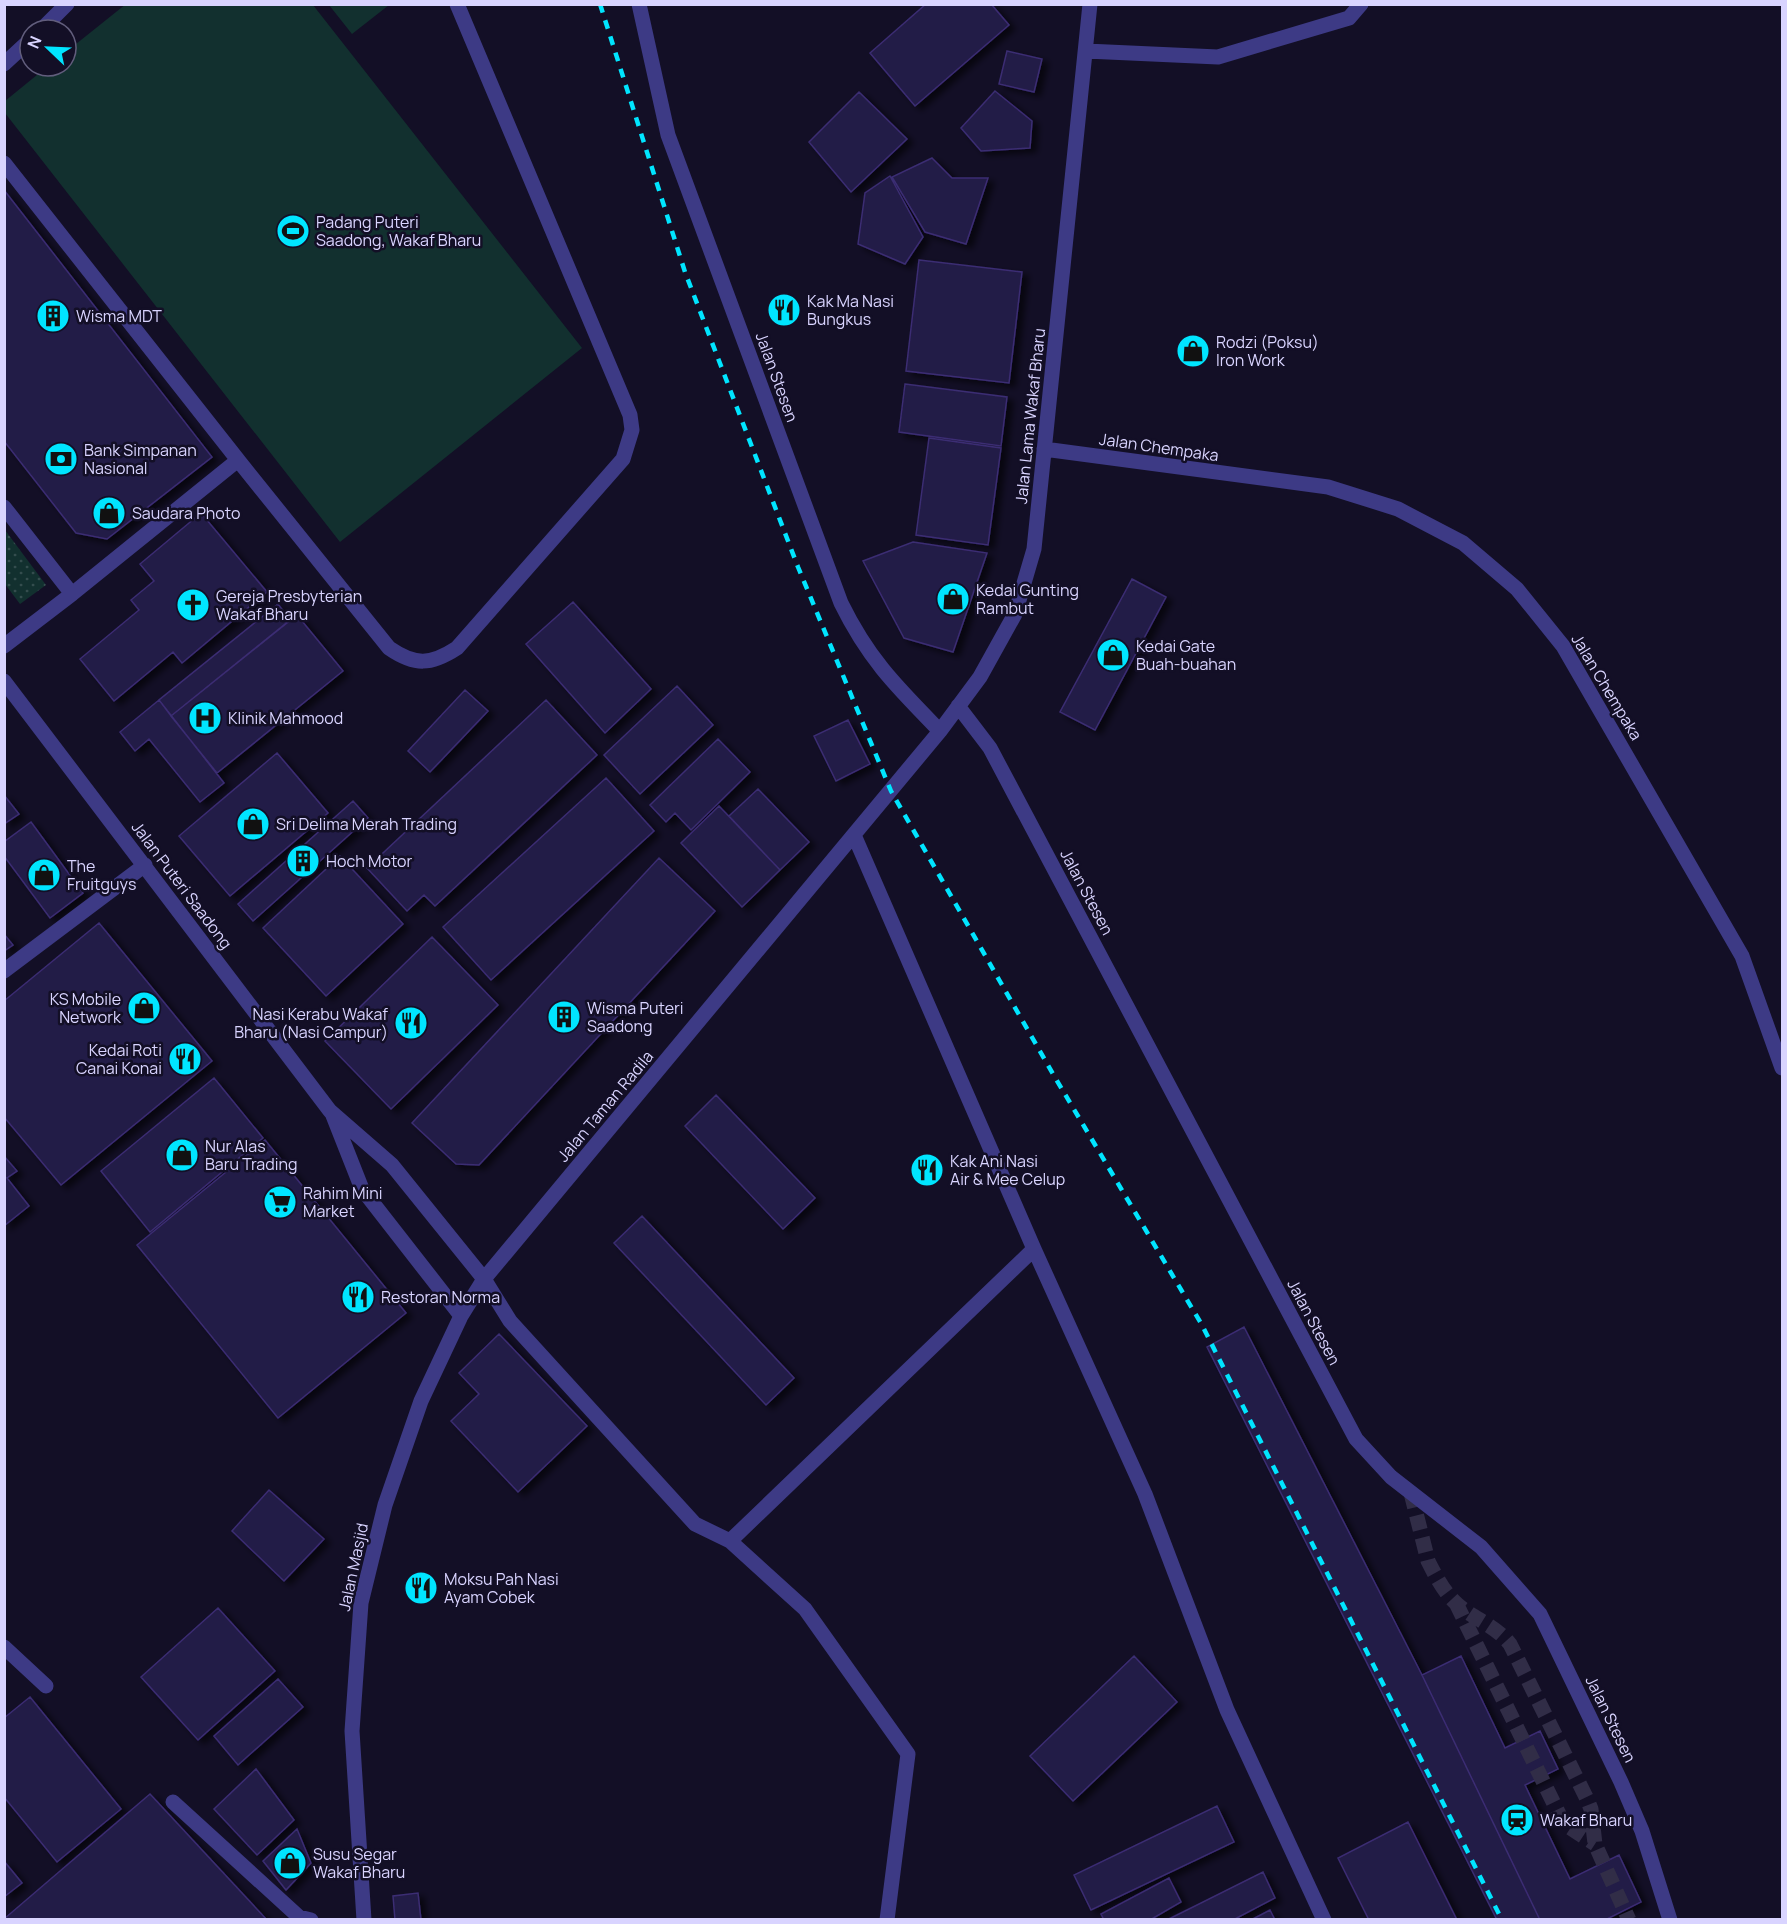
<svg xmlns="http://www.w3.org/2000/svg" width="1787" height="1924" font-family="Manrope,sans-serif">
<style>
.garden{fill:url(#garden-dots)}
.pitch{fill:#12302f}
.building{fill:#241b47;stroke:#3b2d73;stroke-width:1.5;filter:url(#shadow)}
.lines{fill:none;stroke-linecap:round;stroke-linejoin:round}
.minor-tunnel{stroke:#312d47;stroke-width:15;stroke-dasharray:15 8;stroke-linecap:butt}
.minor{stroke:#3d3a85;stroke-width:15}
.rail{stroke:#00e5ff;stroke-width:4.5;stroke-dasharray:9 8;stroke-linecap:butt}
.labels{text-anchor:middle;stroke-width:5;stroke-linejoin:round;paint-order:stroke}
.poi-label{font-size:16px;fill:#d9d4ff;stroke:#130f26;text-anchor:start}
.street-label{font-size:16px;fill:#d9d4ff;stroke:#130f26}
</style>
<defs>
<pattern id="garden-dots" width="8" height="8" patternUnits="userSpaceOnUse" patternTransform="scale(1.5)"><rect width="8" height="8" fill="#12302f"/><path d="M2 2h.1M6 6h.1" fill="none" stroke="#344d4e" stroke-width="1.8" stroke-linecap="round"/></pattern>
<filter id="shadow"><feDropShadow dx="6" dy="4" stdDeviation="3" flood-color="#0009"/></filter>
</defs>
<rect width="100%" height="100%" fill="#130f26"/>
<path class="garden" d="M5 530 46 585 20 604 5 584Z"/>
<path class="pitch" d="M126 4 313 5 582 348 340 542 5 113V101L48 66H66V52Z
M329 5H389L352 34Z"/>
<path class="building" d="M926 4H991L1009 25 915 106 870 53Z
M1007 51 1042 59 1034 92 999 84Z
M995 91 1032 121 1030 148 981 151 961 128Z
M859 92 907 139 851 192 809 142Z
M932 158 952 178H988L966 244 925 232 892 177Z
M890 176 923 237 905 264 858 244 865 193Z
M4 190 212 457 107 539 76 533 4 441Z
M919 260 1022 272 1009 383 906 371Z
M905 384 1007 397 1001 446 899 432Z
M929 438 1001 448 988 545 916 535Z
M201 513 267 592 182 663 173 652 114 701 80 659 139 610 131 600 154 581 140 564Z
M913 542 987 553 953 652 904 638 863 561Z
M1132 579 1166 597 1095 730 1060 712Z
M573 602 651 689 605 733 526 644Z
M278 604 290 620 171 716 159 700Z
M297 615 343 671 217 773 171 716Z
M677 686 713 725 640 794 604 755Z
M465 690 488 711 430 772 408 751Z
M159 700 224 783 200 802 149 739 135 751 120 732Z
M546 700 597 755 435 906 424 895 407 911 367 868Z
M848 720 870 764 836 781 814 736Z
M718 739 750 772 691 830 675 813 666 822 650 805Z
M277 753 328 813 230 896 179 836Z
M606 778 654 831 491 980 443 927Z
M758 789 809 842 780 870 729 816Z
M4 795 19 814 4 824Z
M353 801 368 818 253 921 238 904Z
M719 806 780 870 742 907 681 843Z
M31 822 83 893 50 918 4 856V842Z
M340 856 403 924 326 996 263 928Z
M659 858 715 911 479 1165 456 1164 412 1123Z
M99 923 212 1061 61 1185 4 1117V1001Z
M4 934 13 945 4 951Z
M432 937 498 1005 391 1109 325 1041Z
M214 1078 263 1138 150 1232 101 1171Z
M716 1095 815 1198 783 1229 685 1126Z
M265 1140 406 1313 278 1418 137 1245Z
M4 1156 17 1171 7 1178 29 1206 4 1226Z
M642 1216 794 1378 766 1405 614 1243Z
M1244 1327 1422 1675 1540 1920H1497L1207 1347Z
M499 1334 587 1426 518 1492 451 1421 479 1394 459 1373Z
M269 1490 324 1539 284 1581 232 1531Z
M218 1608 275 1671 198 1740 141 1677Z
M1134 1656 1177 1702 1073 1801 1030 1756Z
M1461 1656 1505 1748 1540 1731 1558 1769 1525 1785 1570 1879 1619 1855 1641 1902 1605 1920H1540L1422 1675Z
M278 1679 303 1707 238 1765 214 1736Z
M30 1697 121 1809 57 1862 4 1797V1718Z
M256 1769 294 1820 257 1855 214 1809Z
M150 1794 267 1920H4V1919Z
M1217 1806 1234 1842 1091 1910 1074 1875Z
M1408 1822 1457 1920H1369L1338 1858Z
M297 1829 311 1863 286 1890 263 1861Z
M4 1861 22 1883 4 1897Z
M1263 1872 1275 1898 1233 1920H1167Z
M1169 1878 1181 1902 1150 1920H1104L1101 1914Z
M418 1893 421 1920H395L393 1896Z
M1270 1910 1275 1920H1251Z"/>
<g class="lines">
<path class="minor-tunnel" d="M1411 1493 1428 1561C1435 1575 1445 1594 1457 1604 1474 1619 1496 1626 1510 1644L1587 1799 1591 1809 1595 1844 1629 1920
M1456 1603 1560 1816 1569 1827 1595 1844"/>
<path class="minor" d="M639 4 668 135 841 603C869 660 897 687 940 731
M41 30 67 4
M1086 51 1218 57 1349 18 1361 4
M4 64 30 40
M4 163 238 460 72 594
M1044 449 1328 487 1398 509 1463 543 1517 589 1563 646 1742 956 1782 1068
M238 460 389 648C415 666 431 665 457 648L623 459 632 430 630 415 457 4
M4 507 72 594 4 646
M4 681 330 1111 392 1165 484 1279 510 1321 695 1524 730 1541 805 1609 908 1754 887 1920
M958 706 990 748 1356 1439 1391 1477 1481 1547 1540 1614 1621 1782 1642 1831 1670 1920
M854 835 1034 1249 1145 1494 1227 1710 1324 1920
M4 971 145 865
M332 1113 362 1189 461 1316
M730 1541 1034 1249
M4 1647 46 1686
M173 1802 299 1917 311 1920
M364 1920 352 1731 361 1603 385 1505 421 1401 461 1316 484 1279 940 731 980 677 1015 614 1034 549 1090 4"/>
<path class="rail" d="M600 4 685 272 798 567 891 791 1053 1074 1202 1325 1502 1920"/>
</g>
<defs>
<symbol id="stadium-disc" viewBox="-11 -11 22 22"><circle r="9.5" fill="#00e5ff" stroke="#130f26"/><path d="M0-5a6.5 5 0 1 0 0 10a6.5 5 0 1 0 0-10ZM-3.5-1.8h7v3.6h-7Z" fill="#111"/></symbol>
<symbol id="restaurant-disc" viewBox="-11 -11 22 22"><circle r="9.5" fill="#00e5ff" stroke="#130f26"/><path d="M-5-6h1v4h1v-4h1v4h1v-4h1v5L-1.5 .5V6h-2V.5L-5-1ZM5-6V6H3V1.5H1.5Q1.5-4 5-6Z" fill="#111"/></symbol>
<symbol id="building-disc" viewBox="-11 -11 22 22"><circle r="9.5" fill="#00e5ff" stroke="#130f26"/><path d="M-4-6H4V6H1V3H-1V6H-4ZM-2.5-4.3h1.7v1.8h-1.7ZM.8-4.3h1.7v1.8H.8ZM-2.5-1h1.7V.8h-1.7ZM.8-1h1.7V.8H.8Z" fill="#111"/></symbol>
<symbol id="shop-disc" viewBox="-11 -11 22 22"><circle r="9.5" fill="#00e5ff" stroke="#130f26"/><path d="M-5-2.5h2.3a2.7 3.5 0 0 1 5.4 0H5L5.5 6h-11ZM-1.5-2.5h3a1.5 2.3 0 0 0-3 0Z" fill="#111"/></symbol>
<symbol id="bank-disc" viewBox="-11 -11 22 22"><circle r="9.5" fill="#00e5ff" stroke="#130f26"/><path d="M-6-4H6V4H-6ZM0-2.3a2.3 2.3 0 1 0 0 4.6a2.3 2.3 0 1 0 0-4.6Z" fill="#111"/></symbol>
<symbol id="church-disc" viewBox="-11 -11 22 22"><circle r="9.5" fill="#00e5ff" stroke="#130f26"/><path d="M-1.2-6h2.4v3.5h3.3v2.4h-3.3V6h-2.4V-.1h-3.3v-2.4h3.3Z" fill="#111"/></symbol>
<symbol id="hospital-disc" viewBox="-11 -11 22 22"><circle r="9.5" fill="#00e5ff" stroke="#130f26"/><path d="M-5-5h3v3.5h4V-5h3V5h-3V1.5h-4V5h-3Z" fill="#111"/></symbol>
<symbol id="supermarket-disc" viewBox="-11 -11 22 22"><circle r="9.5" fill="#00e5ff" stroke="#130f26"/><path d="M-6-5.5h2.5l.6 2H6L4.5 2H-2.5L-4.4-4H-6ZM-1.5 3.2a1.3 1.3 0 1 0 .1 0ZM3 3.2a1.3 1.3 0 1 0 .1 0Z" fill="#111"/></symbol>
<symbol id="station-disc" viewBox="-11 -11 22 22"><circle r="9.5" fill="#00e5ff" stroke="#130f26"/><path d="M-3-6H3Q5-6 5-4V2Q5 4 3 4L4.5 6H3L1.5 4h-3L-3 6H-4.5L-3 4Q-5 4-5 2V-4Q-5-6-3-6ZM-3.5-4v3h7v-3ZM-3.5 1v1.5H-2V1ZM2 1v1.5H3.5V1Z" fill="#111"/></symbol>
</defs>
<g fill-rule="evenodd">
<use href="#stadium-disc" x="274" y="212" width="38" height="38"/>
<use href="#restaurant-disc" x="765" y="291" width="38" height="38"/>
<use href="#building-disc" x="34" y="297" width="38" height="38"/>
<use href="#shop-disc" x="1174" y="332" width="38" height="38"/>
<use href="#bank-disc" x="42" y="440" width="38" height="38"/>
<use href="#shop-disc" x="90" y="494" width="38" height="38"/>
<use href="#shop-disc" x="934" y="580" width="38" height="38"/>
<use href="#church-disc" x="174" y="586" width="38" height="38"/>
<use href="#shop-disc" x="1094" y="636" width="38" height="38"/>
<use href="#hospital-disc" x="186" y="699" width="38" height="38"/>
<use href="#shop-disc" x="234" y="805" width="38" height="38"/>
<use href="#building-disc" x="284" y="842" width="38" height="38"/>
<use href="#shop-disc" x="25" y="856" width="38" height="38"/>
<use href="#shop-disc" x="125" y="989" width="38" height="38"/>
<use href="#building-disc" x="545" y="998" width="38" height="38"/>
<use href="#restaurant-disc" x="392" y="1004" width="38" height="38"/>
<use href="#restaurant-disc" x="166" y="1040" width="38" height="38"/>
<use href="#shop-disc" x="163" y="1136" width="38" height="38"/>
<use href="#restaurant-disc" x="908" y="1151" width="38" height="38"/>
<use href="#supermarket-disc" x="261" y="1183" width="38" height="38"/>
<use href="#restaurant-disc" x="339" y="1278" width="38" height="38"/>
<use href="#restaurant-disc" x="402" y="1569" width="38" height="38"/>
<use href="#station-disc" x="1498" y="1801" width="38" height="38"/>
<use href="#shop-disc" x="271" y="1844" width="38" height="38"/>
</g>
<g class="labels">
<g class="poi-label">
<text x="316" y="228">Padang Puteri<tspan x="316" dy="18">Saadong, Wakaf Bharu</tspan></text>
<text x="807" y="307">Kak Ma Nasi<tspan x="807" dy="18">Bungkus</tspan></text>
<text x="76" y="322">Wisma MDT</text>
<text x="1216" y="348">Rodzi (Poksu)<tspan x="1216" dy="18">Iron Work</tspan></text>
<text x="84" y="456">Bank Simpanan<tspan x="84" dy="18">Nasional</tspan></text>
<text x="132" y="519">Saudara Photo</text>
<text x="976" y="596">Kedai Gunting<tspan x="976" dy="18">Rambut</tspan></text>
<text x="216" y="602">Gereja Presbyterian<tspan x="216" dy="18">Wakaf Bharu</tspan></text>
<text x="1136" y="652">Kedai Gate<tspan x="1136" dy="18">Buah-buahan</tspan></text>
<text x="228" y="724">Klinik Mahmood</text>
<text x="276" y="830">Sri Delima Merah Trading</text>
<text x="326" y="867">Hoch Motor</text>
<text x="67" y="872">The<tspan x="67" dy="18">Fruitguys</tspan></text>
<text x="121" y="1005" text-anchor="end">KS Mobile<tspan x="121" dy="18">Network</tspan></text>
<text x="587" y="1014">Wisma Puteri<tspan x="587" dy="18">Saadong</tspan></text>
<text x="388" y="1020" text-anchor="end">Nasi Kerabu Wakaf<tspan x="388" dy="18">Bharu (Nasi Campur)</tspan></text>
<text x="162" y="1056" text-anchor="end">Kedai Roti<tspan x="162" dy="18">Canai Konai</tspan></text>
<text x="205" y="1152">Nur Alas<tspan x="205" dy="18">Baru Trading</tspan></text>
<text x="950" y="1167">Kak Ani Nasi<tspan x="950" dy="18">Air &amp; Mee Celup</tspan></text>
<text x="303" y="1199">Rahim Mini<tspan x="303" dy="18">Market</tspan></text>
<text x="381" y="1303">Restoran Norma</text>
<text x="444" y="1585">Moksu Pah Nasi<tspan x="444" dy="18">Ayam Cobek</tspan></text>
<text x="1540" y="1826">Wakaf Bharu</text>
<text x="313" y="1860">Susu Segar<tspan x="313" dy="18">Wakaf Bharu</tspan></text>
</g>
<g class="street-label">
<text transform="translate(777 377) rotate(70)" y="6">Jalan Stesen</text>
<text transform="translate(1030 416) rotate(-84)" y="6">Jalan Lama Wakaf Bharu</text>
<text transform="translate(1159 447) rotate(8)" y="6">Jalan Chempaka</text>
<text transform="translate(1607 687) rotate(59)" y="6">Jalan Chempaka</text>
<text transform="translate(182 885) rotate(53)" y="6">Jalan Puteri Saadong</text>
<text transform="translate(1087 892) rotate(62)" y="6">Jalan Stesen</text>
<text transform="translate(605 1106) rotate(-50)" y="6">Jalan Taman Radila</text>
<text transform="translate(1314 1322) rotate(62)" y="6">Jalan Stesen</text>
<text transform="translate(353 1567) rotate(-78)" y="6">Jalan Masjid</text>
<text transform="translate(1611 1719) rotate(64)" y="6">Jalan Stesen</text>
</g>
</g>
<rect width="1787" height="1924" fill="none" stroke="#d9d4ff" stroke-width="12"/>
<g transform="translate(48 48) rotate(293)"><circle r="28" fill="#130f26" stroke="#625e7d" stroke-width="1.5"/>
<path d="M0-4.5L10 22L0 15L-10 22Z" fill="#00e5ff"/>
<text y="-9" font-size="16" font-weight="bold" text-anchor="middle" fill="#d9d4ff">N</text>
</g>
</svg>
